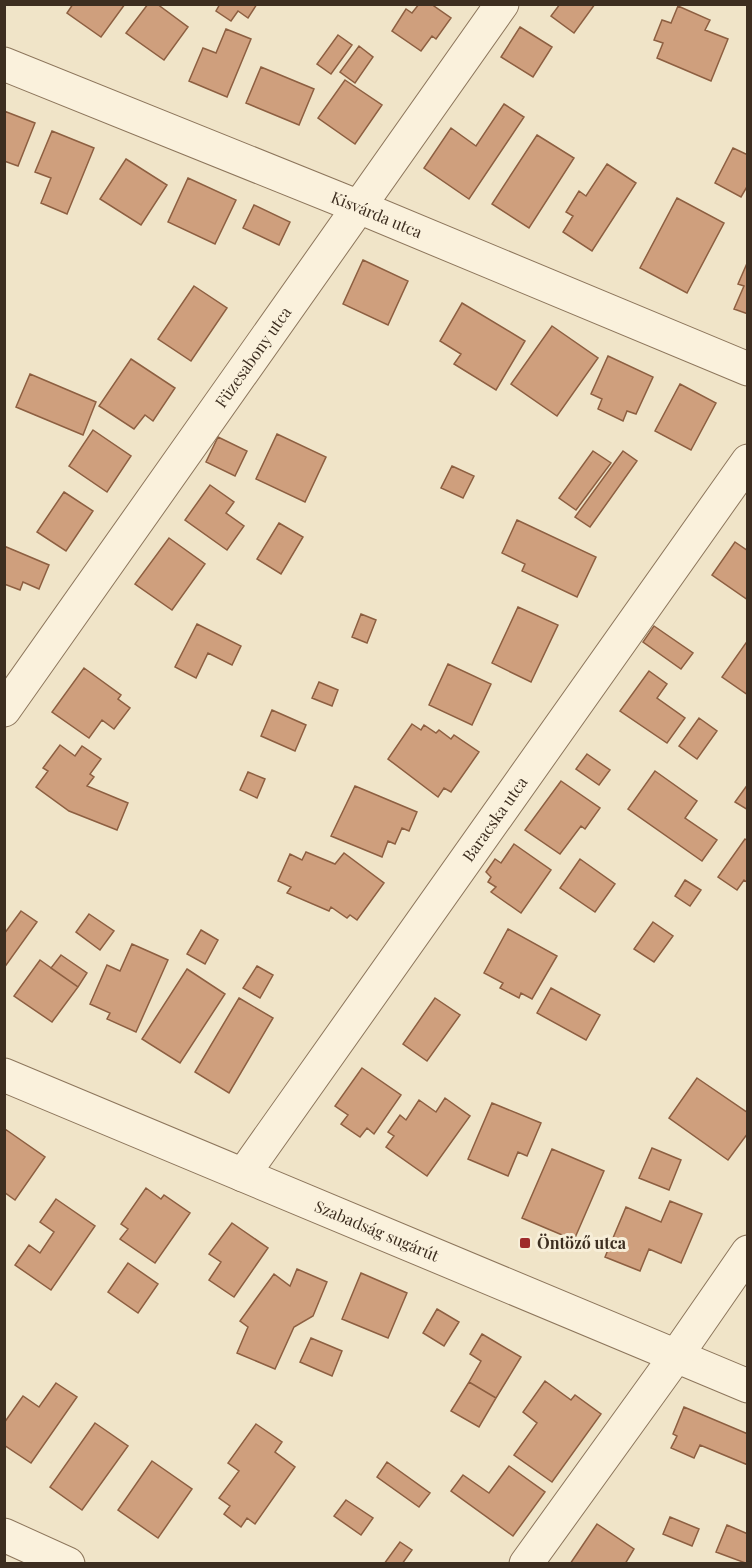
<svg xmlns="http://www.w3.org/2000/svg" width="752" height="1568" font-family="'Playfair Display',serif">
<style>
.building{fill:#cf9f7d;stroke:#8d5f41;stroke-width:1.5}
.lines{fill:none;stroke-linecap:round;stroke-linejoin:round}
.minor-casing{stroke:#8d765c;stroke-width:35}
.minor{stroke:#faf1dc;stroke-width:33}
.poi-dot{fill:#9e2a2b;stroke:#f7eed8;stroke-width:2}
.labels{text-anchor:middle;stroke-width:6;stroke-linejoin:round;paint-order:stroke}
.street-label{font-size:16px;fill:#3d2e20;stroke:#f7eed8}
.poi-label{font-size:16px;font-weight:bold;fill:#3d2e20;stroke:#f7eed8;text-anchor:start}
</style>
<rect width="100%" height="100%" fill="#f0e4c8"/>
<path class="building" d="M73 4H125L101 37 67 13Z
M148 4H157L188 27 164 60 126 33Z
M220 4H257L248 18 238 11 231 21 216 11Z
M419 4H431L451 18 436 39 432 36 421 51 392 31 406 9 412 13Z
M560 4H595L574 33 551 16Z
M678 6 710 20 705 30 728 39 711 81 657 58 663 43 654 40 662 20 671 23Z
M520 27 552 47 533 77 501 57Z
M226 29 251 39 227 97 189 81 203 48 216 53Z
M338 35 352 45 331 74 317 64Z
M359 46 373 57 355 83 340 72Z
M261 67 314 89 299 125 246 103Z
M345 80 382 105 355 144 318 118Z
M504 104 524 117 469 199 424 168 451 128 476 146Z
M4 111 35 123 18 166 4 161Z
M52 131 94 148 67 214 41 203 51 178 35 172Z
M537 135 574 158 529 228 492 204Z
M733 148 748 155V185L741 197 715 183Z
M126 159 167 185 141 225 100 199Z
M607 164 636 183 592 251 563 232 573 216 566 212 579 191 586 196Z
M188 178 236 200 215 244 168 222Z
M677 198 724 223 687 293 640 268Z
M254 205 290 222 279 245 243 228Z
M363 260 408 281 388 325 343 304Z
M748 261V314L734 309 744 286 738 284Z
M194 286 227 308 191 361 158 339Z
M462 303 525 341 496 390 454 364 461 354 440 341Z
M552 326 598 358 557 416 511 384Z
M608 356 653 377 636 414 627 411 623 421 598 409 602 399 591 394Z
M131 359 175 388 153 421 145 415 134 429 99 406Z
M30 374 96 402 83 435 16 407Z
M680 384 716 403 691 450 655 431Z
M93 430 131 456 107 492 69 466Z
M277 434 326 457 305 502 256 479Z
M218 437 247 451 235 476 206 462Z
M593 451 611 463 576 510 559 498Z
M623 451 637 461 590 527 575 517Z
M452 466 474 476 463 498 441 488Z
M210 485 234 502 226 513 244 526 227 550 185 520Z
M64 492 93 511 66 551 37 532Z
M517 520 596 557 577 597 522 571 525 564 502 553Z
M279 523 303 537 281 574 257 559Z
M169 538 205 564 172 610 135 584Z
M735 542 748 551V600L712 575Z
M4 546 49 565 39 589 23 582 20 590 4 584Z
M518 607 558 625 531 682 492 663Z
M361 614 376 620 367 643 352 637Z
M197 624 241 646 232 665 208 653 196 678 175 667Z
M654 626 693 653 681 669 643 642Z
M748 640V695L722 677Z
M448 664 491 684 472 725 429 705Z
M84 668 121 695 118 699 130 708 114 729 102 720 89 738 52 712Z
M649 671 667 684 657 698 685 718 667 743 620 711Z
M319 682 338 690 332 706 312 698Z
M272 710 306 725 295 751 261 736Z
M699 718 717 731 697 759 679 746Z
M412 724 421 730 424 725 436 733 439 730 451 739 454 735 479 752 451 792 444 788 438 797 388 759Z
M60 745 75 756 82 746 101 759 90 774 94 777 87 786 128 803 117 830 69 811 36 787 48 771 43 768Z
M587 754 610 770 599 785 576 769Z
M655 771 697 801 685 818 717 840 702 861 628 809Z
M248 772 265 779 257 798 240 790Z
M561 781 600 808 585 829 581 826 560 854 525 830Z
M748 784V810L735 802Z
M355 786 417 812 409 831 402 828 395 844 388 841 382 857 331 836Z
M745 839 748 841V883L744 880 737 890 718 877Z
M514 844 551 870 521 913 491 892 496 887 488 882 491 877 486 872 495 859 501 863Z
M306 852 335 864 344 853 384 883 357 920 350 915 347 918 331 907 329 911 287 893 291 887 278 881 290 854 302 860Z
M580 859 615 884 595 912 560 888Z
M685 880 701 890 690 906 675 896Z
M21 911 37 922 4 968V934Z
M89 914 114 931 100 950 76 932Z
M653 922 673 936 654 962 634 949Z
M508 929 557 956 532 999 521 993 519 998 500 988 503 983 484 973Z
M201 930 218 940 205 964 187 954Z
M132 944 168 960 136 1032 107 1019 110 1013 90 1004 107 965 120 971Z
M61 955 87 973 78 987 51 968Z
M40 960 78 987 52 1022 14 996Z
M257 966 273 975 260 998 243 988Z
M187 969 225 994 180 1063 142 1039Z
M551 988 600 1015 586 1040 537 1013Z
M239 998 273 1018 229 1093 195 1072Z
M435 998 460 1015 427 1061 403 1044Z
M362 1068 401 1095 374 1134 367 1128 360 1137 341 1124 348 1115 335 1106Z
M697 1078 748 1113V1133L728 1160 669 1118Z
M445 1098 470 1116 427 1176 386 1147 394 1136 388 1132 400 1115 406 1120 419 1100 436 1112Z
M492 1103 541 1123 527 1156 518 1152 508 1176 468 1159Z
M5 1129 45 1157 15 1200 4 1192Z
M652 1148 681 1160 669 1190 639 1178Z
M552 1149 604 1171 574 1240 522 1218Z
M146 1188 161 1199 164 1195 190 1213 155 1263 120 1239 128 1229 121 1224Z
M56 1199 95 1226 51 1290 15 1265 29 1245 40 1253 54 1232 40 1222Z
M670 1201 702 1214 681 1263 649 1249 640 1271 605 1257 626 1207 661 1222Z
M232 1223 268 1248 234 1297 209 1280 221 1262 209 1254Z
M128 1263 158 1284 138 1313 108 1292Z
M297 1269 327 1282 313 1316 294 1327 275 1369 237 1353 248 1327 240 1321 274 1274 290 1286Z
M361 1273 407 1293 388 1338 342 1319Z
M437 1309 459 1322 444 1346 423 1333Z
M482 1334 521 1357 496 1398 469 1382 481 1361 470 1354Z
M311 1338 342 1351 332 1376 300 1362Z
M545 1381 571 1400 575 1395 601 1414 552 1482 514 1455 537 1423 523 1412Z
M469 1382 496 1398 479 1427 451 1411Z
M56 1383 77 1397 31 1463 4 1445V1423L23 1396 39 1407Z
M684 1407 748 1434V1465L700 1445 694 1458 671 1448 677 1436 673 1434Z
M95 1423 128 1446 82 1510 50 1487Z
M256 1424 282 1442 275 1452 295 1467 255 1524 247 1518 241 1527 224 1514 230 1506 219 1498 239 1471 228 1463Z
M152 1461 192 1489 158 1538 118 1510Z
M387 1462 430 1493 419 1507 377 1477Z
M509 1466 545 1492 513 1536 451 1491 463 1475 489 1493Z
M346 1500 373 1518 361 1535 334 1516Z
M670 1517 699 1529 692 1546 663 1534Z
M597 1524 634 1549 625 1564H570Z
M727 1525 748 1534V1564L716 1552Z
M400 1542 412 1550 402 1564H384Z"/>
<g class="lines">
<defs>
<g id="minor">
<path id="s1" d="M4 64 359 207 748 369"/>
<path id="s2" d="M4 710 502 4"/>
<path id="s3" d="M4 1075 748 1386"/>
<path id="s4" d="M243 1175 748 461"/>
<path d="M4 1535 68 1564"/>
<path d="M526 1564 676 1356 748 1252"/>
</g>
</defs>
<use href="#minor" class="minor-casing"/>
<use href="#minor" class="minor"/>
</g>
<rect class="poi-dot" x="519" y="1237" width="12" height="12" rx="3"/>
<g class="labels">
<g class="street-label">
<text dy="6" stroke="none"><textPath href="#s1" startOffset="402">Kisvárda utca</textPath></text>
<text dy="6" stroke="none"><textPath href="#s2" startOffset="432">Füzesabony utca</textPath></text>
<text dy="6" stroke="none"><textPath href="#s4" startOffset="436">Baracska utca</textPath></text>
<text dy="6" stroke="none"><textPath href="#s3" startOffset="404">Szabadság sugárút</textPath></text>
</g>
<g class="poi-label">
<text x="537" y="1249">Öntöző utca</text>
</g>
</g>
<rect width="752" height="1568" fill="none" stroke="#3d2e20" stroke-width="12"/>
</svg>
